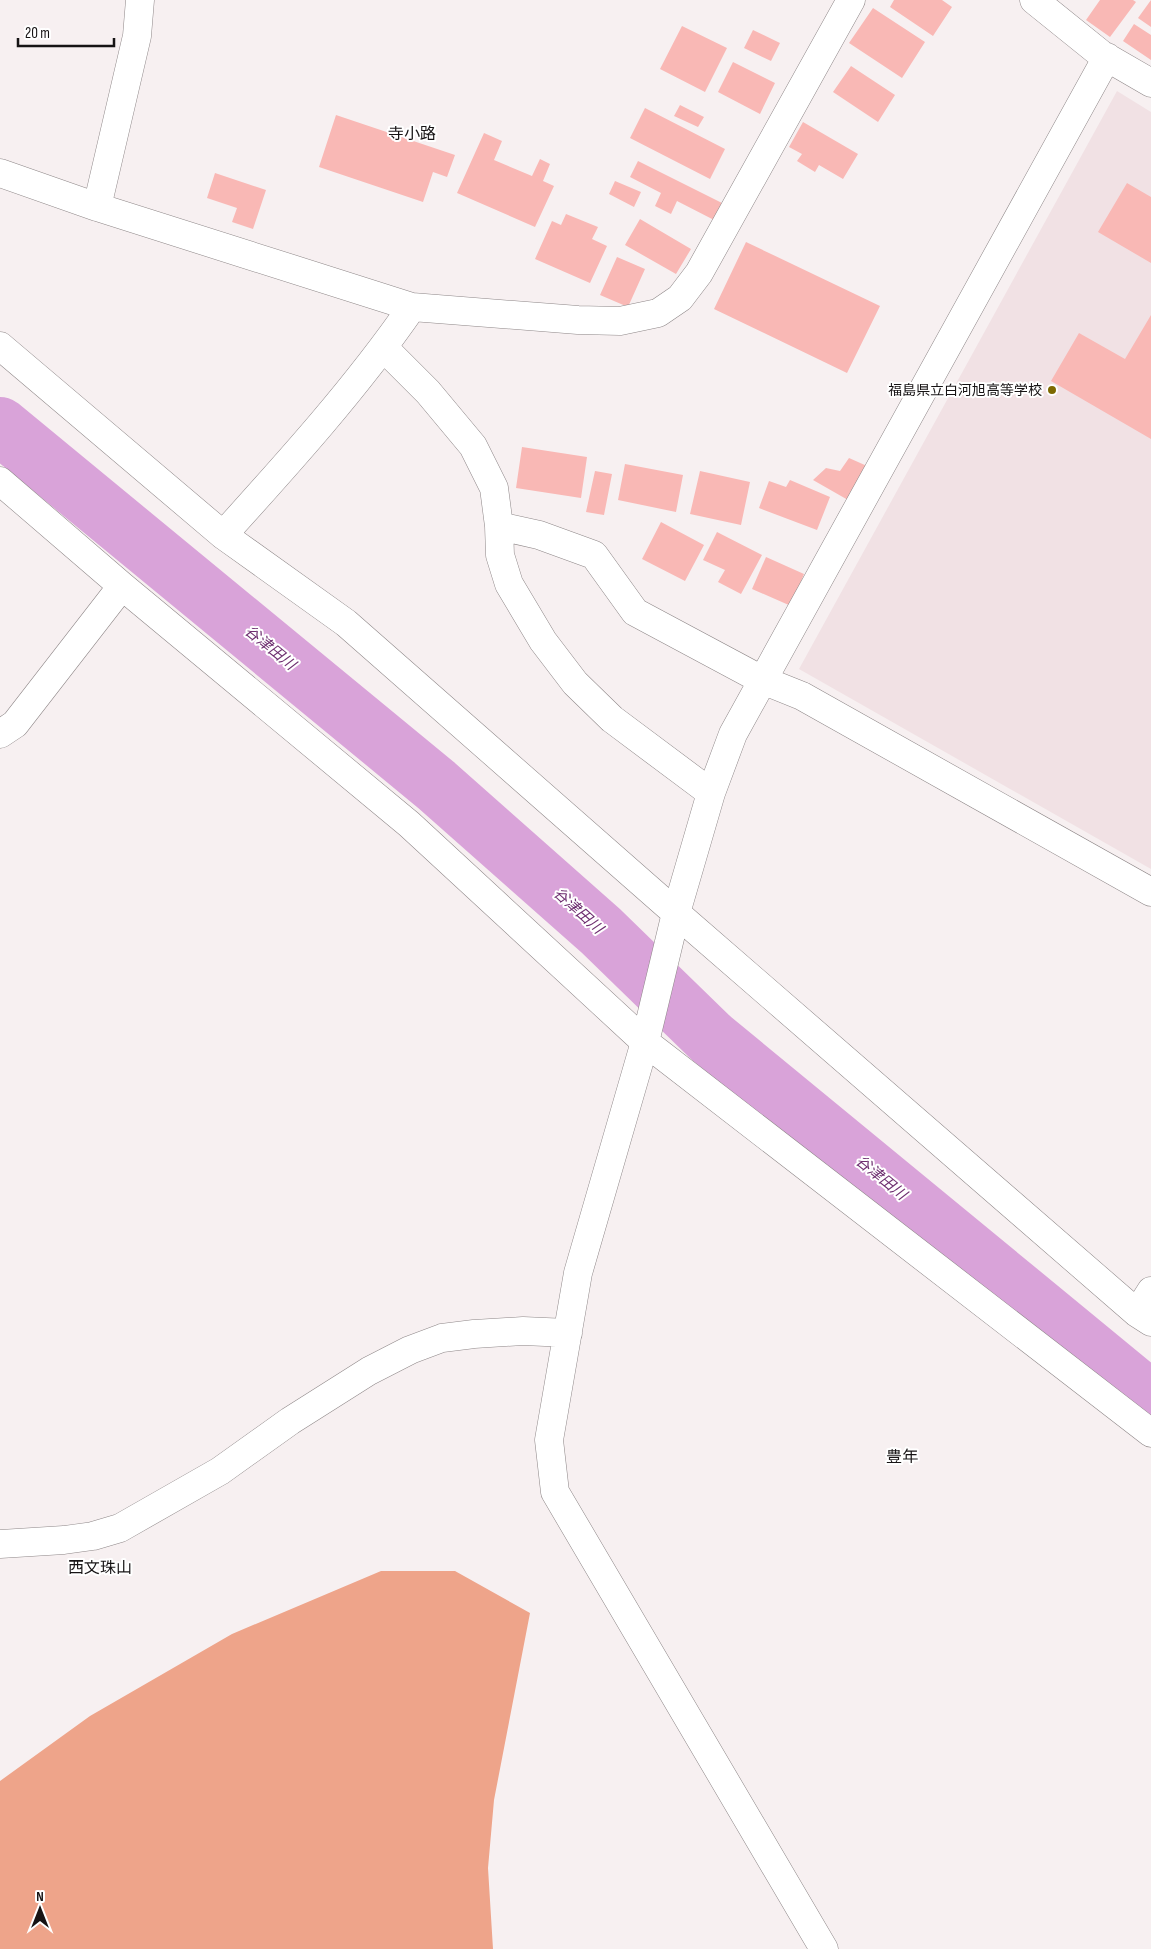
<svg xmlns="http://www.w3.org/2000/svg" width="1151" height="1949" viewBox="0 0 1151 1949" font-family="'Sofia Sans Condensed','Noto Sans JP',sans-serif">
<rect width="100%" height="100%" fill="#f7f0f1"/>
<!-- built -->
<path fill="#f1e1e4" d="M1117 91 1151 112V869L799 669Z"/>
<!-- forest -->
<path fill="#eea48a" d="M381 1571H455L530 1613 494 1800 488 1868 493 1949H0V1781L90 1716 232 1634Z"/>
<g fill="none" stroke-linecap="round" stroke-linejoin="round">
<!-- river -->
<path stroke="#d9a3d9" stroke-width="58" d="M0 426 436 785 601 931 711 1038 1151 1400"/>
</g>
<!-- building -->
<path fill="#f9b8b5" d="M894 0H942L952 7 933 36 890 7Z
M1100 0H1133L1136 2 1110 37 1086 20Z
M1151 0V27L1138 18Z
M873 8 925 42 902 78 849 43Z
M1134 24 1151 35V60L1123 41Z
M682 26 727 48 705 92 660 69Z
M753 30 780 43 771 61 744 48Z
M733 62 775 83 760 114 718 92Z
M851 66 895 95 878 122 833 92Z
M680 105 704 117 698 127 674 116Z
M645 108 725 149 710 179 630 138Z
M336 115 455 155 447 177 433 172 423 202 319 167Z
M803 122 858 154 843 179 819 165 815 172 797 161 802 154 789 147Z
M484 133 502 141 494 160 532 176 540 159 550 164 543 181 554 186 535 227 457 193Z
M638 161 724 204 716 221 677 201 671 214 655 206 661 193 630 177Z
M215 173 266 190 253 229 232 222 237 208 207 198Z
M615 181 641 192 634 207 609 194Z
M1127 183 1151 197V263L1098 232Z
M566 214 598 227 592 239 607 246 590 283 535 259 552 221 561 225Z
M640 219 691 249 676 274 625 245Z
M746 242 880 306 847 373 714 309Z
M617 257 645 269 628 307 600 295Z
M1151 315V439L1051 381 1079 333 1125 359Z
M522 447 587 457 581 498 516 488Z
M849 458 867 466 848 500 813 480 826 468 840 471Z
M625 464 683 475 676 512 618 500Z
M595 471 612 474 604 515 586 512Z
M700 471 750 482 741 525 690 514Z
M790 480 830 497 817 530 759 508 769 481 786 487Z
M661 522 704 545 685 581 642 559Z
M717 532 762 555 741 594 718 582 725 570 703 560Z
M766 557 804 574 791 606 752 589Z"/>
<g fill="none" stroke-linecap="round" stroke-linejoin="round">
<defs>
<path id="minor" d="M1034 0 1101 54 1151 83
M0 173 97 207 412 307 578 320 620 321 658 313 680 298 699 273 851 0
M97 207 137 36 140 0
M0 346 223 535 346 623 676 913 1137 1313 1151 1322
M384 348 428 392 473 446 494 488 499 526 500 555 509 584 543 641 575 683 612 719 711 793
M0 481 122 586 409 824 645 1042 1151 1433
M499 526 539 535 594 555 635 612 762 680 802 696 1151 892
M223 535C289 462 356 388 412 307
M0 734 15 724 122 586
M1137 1313 1151 1291
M0 1544 64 1540 93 1536 120 1528 220 1471 290 1421 369 1371 410 1350 442 1338 474 1334 523 1331 568 1333
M824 1949 555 1492 549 1440 578 1273 645 1042 676 913 711 793 733 734 1107 57"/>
</defs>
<!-- minor casing -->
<use href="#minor" stroke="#8e8788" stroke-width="29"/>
<!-- minor -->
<use href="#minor" stroke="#fff" stroke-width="28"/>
</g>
<!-- markers -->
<circle fill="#7d6900" stroke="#fff" stroke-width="2" cx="1052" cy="390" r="5"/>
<g text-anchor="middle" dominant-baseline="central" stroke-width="4" stroke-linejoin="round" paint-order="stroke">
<!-- poi labels -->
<g font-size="14" fill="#161314" stroke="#fff" text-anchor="end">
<text x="1042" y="390">福島県立白河旭高等学校</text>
</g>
<!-- water labels -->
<g font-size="15" font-style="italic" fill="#6e2f70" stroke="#fff">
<text transform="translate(270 648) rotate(39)">谷津田川</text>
<text transform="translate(578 911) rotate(42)">谷津田川</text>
<text transform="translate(881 1178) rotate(39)">谷津田川</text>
</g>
<!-- quarter labels -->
<g font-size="16" fill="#161314" stroke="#fff">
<text x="412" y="134">寺小路</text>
<text x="902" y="1457">豊年</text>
<text x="100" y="1568">西文珠山</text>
</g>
</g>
<!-- north arrow -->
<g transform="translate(40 1909)" stroke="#ffffff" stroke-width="4" paint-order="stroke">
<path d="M0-4L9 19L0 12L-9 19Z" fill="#161314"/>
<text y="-8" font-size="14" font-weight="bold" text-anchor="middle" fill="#161314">N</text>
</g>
<!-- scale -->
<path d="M18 38v8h96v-8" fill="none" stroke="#161314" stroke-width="2.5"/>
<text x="25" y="38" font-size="15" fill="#161314" stroke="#ffffff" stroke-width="4" paint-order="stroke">20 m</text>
</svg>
